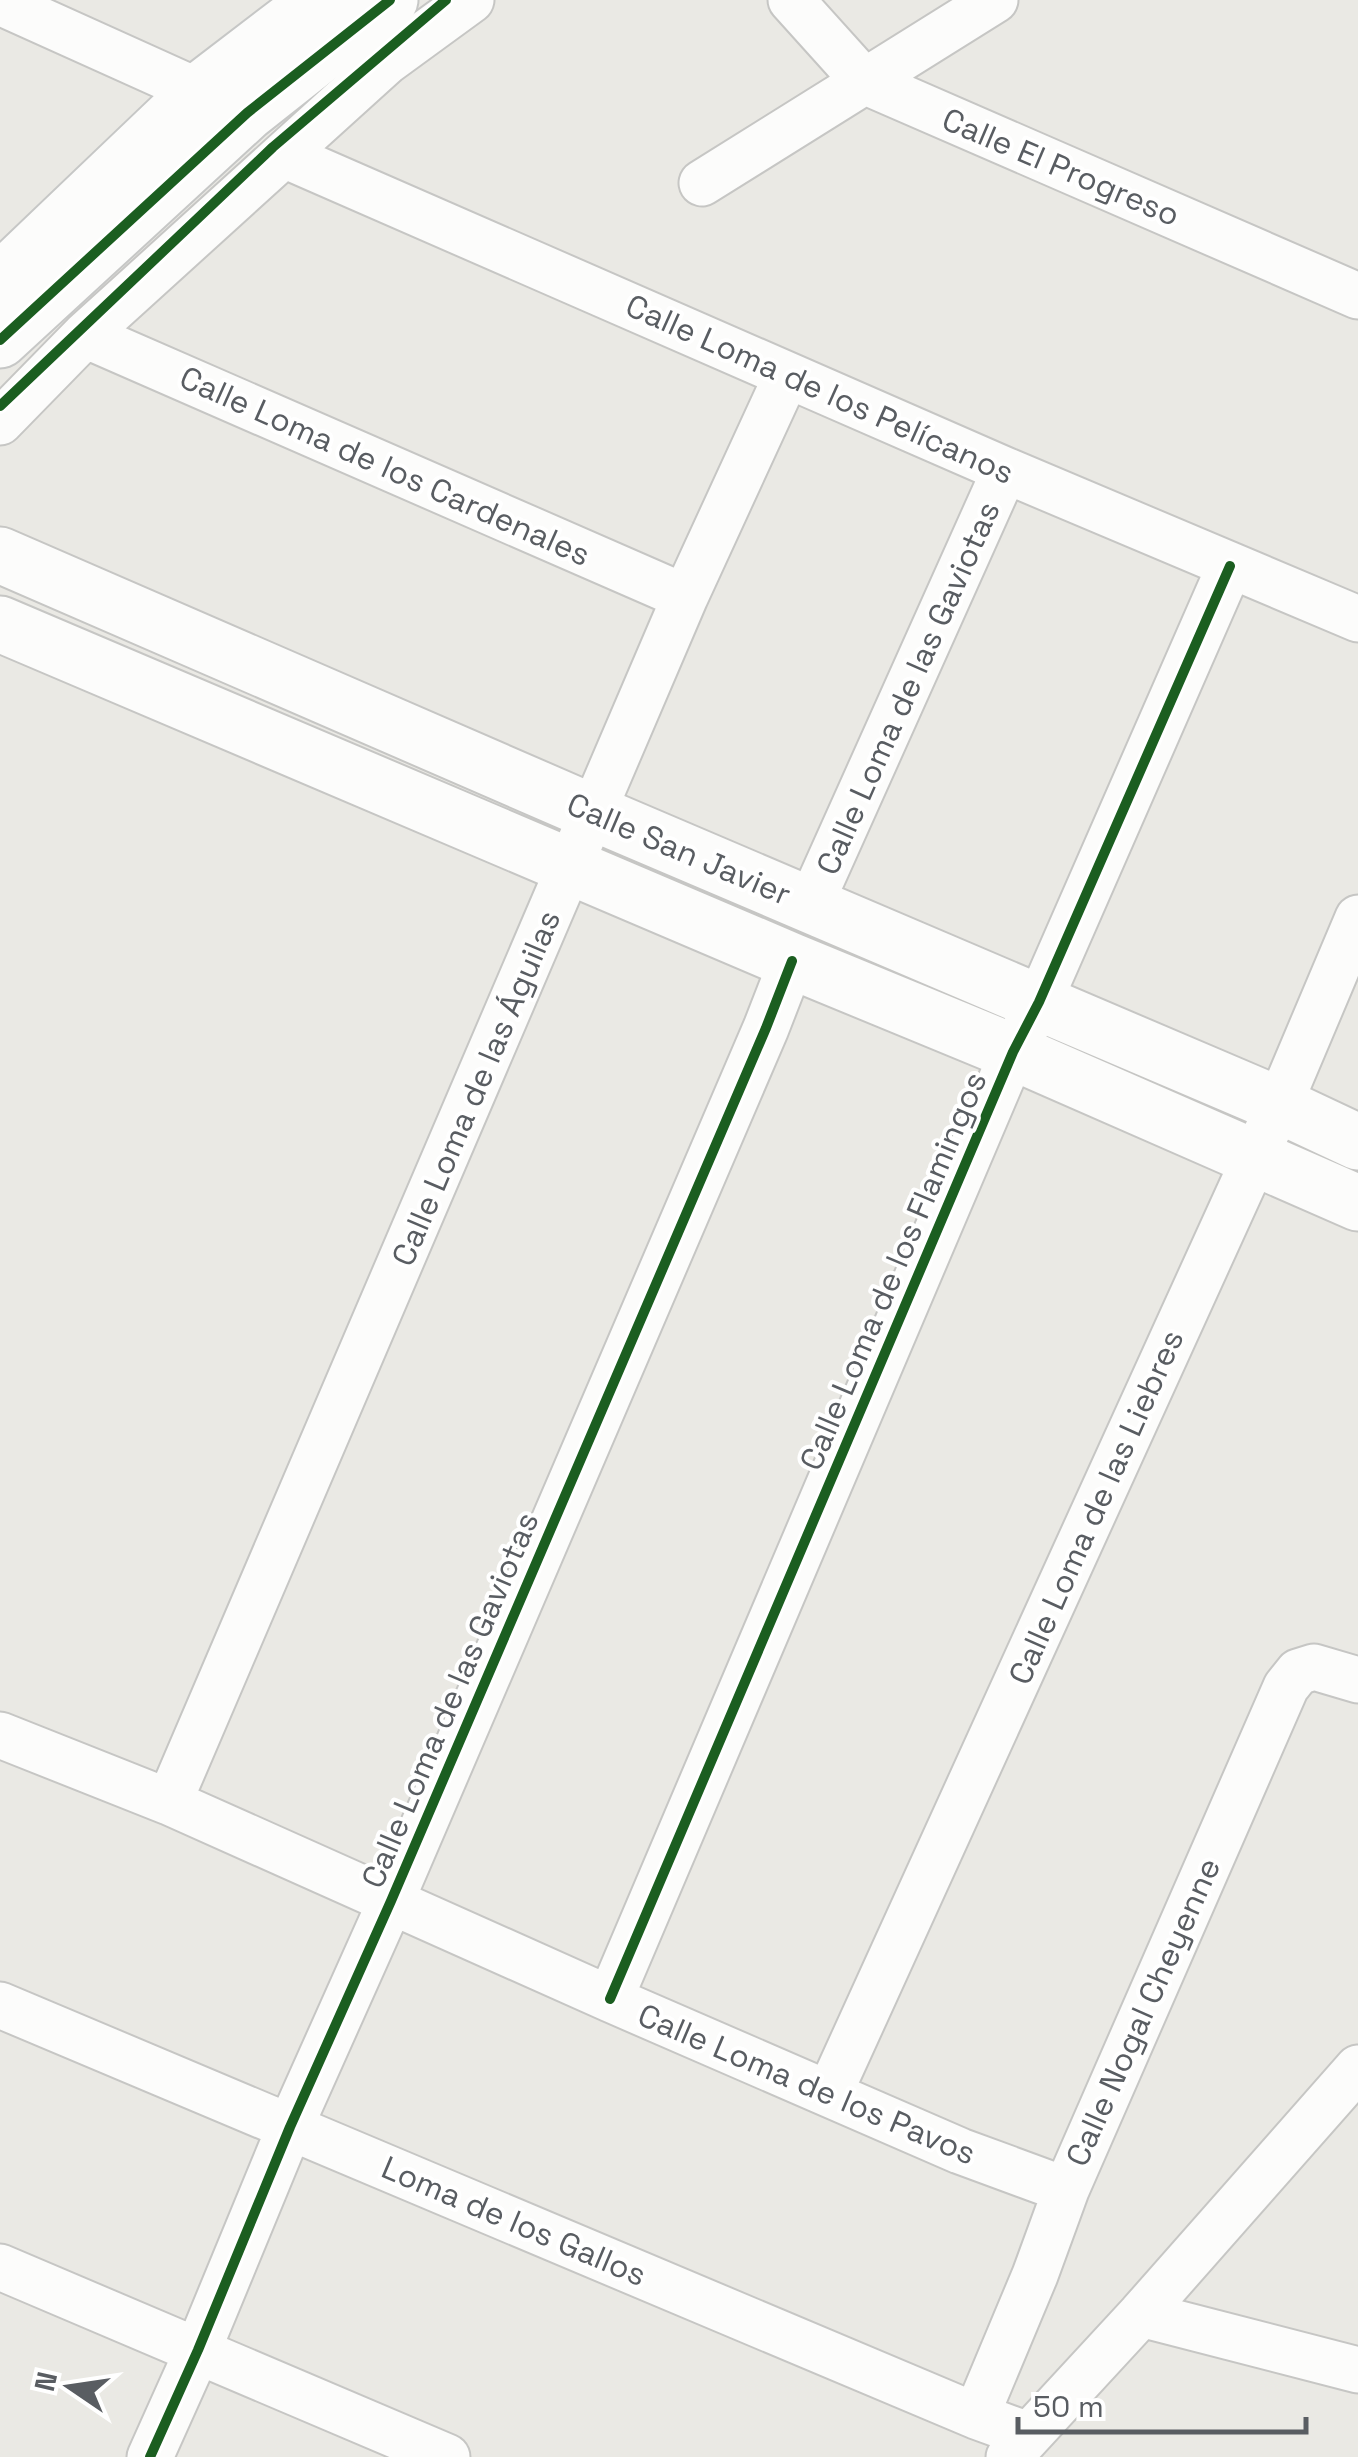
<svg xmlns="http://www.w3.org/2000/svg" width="1358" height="2457" viewBox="0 0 1358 2457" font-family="'Space Grotesk',sans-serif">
<rect width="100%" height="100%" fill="#eae9e4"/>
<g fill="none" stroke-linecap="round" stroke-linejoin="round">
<defs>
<path id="minor" d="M791 0 864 81 1358 296
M0 2 226 104
M284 155 1005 470 1358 619
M702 183 995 0
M85 335 685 597
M0 422 85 335 386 62 471 0
M810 905 1005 470
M0 1735 169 1802 610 1999 960 2151 1066 2190
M169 1802 685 597 787 375
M610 1999 1013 1052 1039 1002 1230 566
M0 2005 976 2416 1028 2435
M829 2094 1279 1105 1358 918
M0 2267 447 2457
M1141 2314 1358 2370
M976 2416 1035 2275 1066 2190 1286 1687 1298 1672 1314 1667 1358 1680
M150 2457 198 2350 290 2127 391 1901 766 1028 792 961
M1009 2457 1141 2314 1358 2068"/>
<path id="tertiary" d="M0 555 594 813 1279 1105 1358 1142
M0 624 792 961 1013 1052 1358 1203"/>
<path id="secondary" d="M0 281 199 91 318 0
M0 340 247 113 390 0"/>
</defs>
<!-- minor casing -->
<use href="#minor" stroke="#c6c6c4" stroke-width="49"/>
<!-- tertiary casing -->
<use href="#tertiary" stroke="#c6c6c4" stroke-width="59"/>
<!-- secondary casing -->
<use href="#secondary" stroke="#c6c7c6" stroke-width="59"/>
<!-- minor -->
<use href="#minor" stroke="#fcfcfb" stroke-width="45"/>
<!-- tertiary -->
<use href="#tertiary" stroke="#fcfcfb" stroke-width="55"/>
<!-- secondary -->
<use href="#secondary" stroke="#fcfcfb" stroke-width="55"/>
<defs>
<path id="cycleway" d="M0 340 247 113 390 0
M0 406 273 147 446 0
M610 1999 1013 1052 1039 1002 1230 566
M150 2457 198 2350 290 2127 391 1901 766 1028 792 961"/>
</defs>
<!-- cycleway casing -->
<use href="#cycleway" stroke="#fff" stroke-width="16"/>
<!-- cycleway -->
<use href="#cycleway" stroke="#1b5e20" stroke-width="10"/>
</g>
<g text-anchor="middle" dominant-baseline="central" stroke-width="8" stroke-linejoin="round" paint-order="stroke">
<!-- street labels -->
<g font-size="32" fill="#595d62" stroke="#fff">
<text transform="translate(1061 167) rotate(23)">Calle El Progreso</text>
<text transform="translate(820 389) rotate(24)">Calle Loma de los Pelícanos</text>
<text transform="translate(385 466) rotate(24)">Calle Loma de los Cardenales</text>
<text transform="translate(908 688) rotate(-66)">Calle Loma de las Gaviotas</text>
<text transform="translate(679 849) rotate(23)">Calle San Javier</text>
<text transform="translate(476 1088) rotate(-67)">Calle Loma de las Águilas</text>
<text transform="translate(893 1271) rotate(-67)">Calle Loma de los Flamingos</text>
<text transform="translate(1096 1507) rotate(-66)">Calle Loma de las Liebres</text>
<text transform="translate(450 1700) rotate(-67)">Calle Loma de las Gaviotas</text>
<text transform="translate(1143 2012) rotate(-66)">Calle Nogal Cheyenne</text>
<text transform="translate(807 2084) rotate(23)">Calle Loma de los Pavos</text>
<text transform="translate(514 2221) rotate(23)">Loma de los Gallos</text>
</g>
</g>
<!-- north arrow -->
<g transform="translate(70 2387) rotate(283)" stroke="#ffffff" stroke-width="8" paint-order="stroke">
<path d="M0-8L18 38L0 25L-18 38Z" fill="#595d62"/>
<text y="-15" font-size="28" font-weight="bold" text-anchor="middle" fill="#595d62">N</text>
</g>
<!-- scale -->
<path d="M1018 2417v15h288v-15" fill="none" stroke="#595d62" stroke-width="5"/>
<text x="1033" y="2417" font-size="30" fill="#595d62" stroke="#ffffff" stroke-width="8" paint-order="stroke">50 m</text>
</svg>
